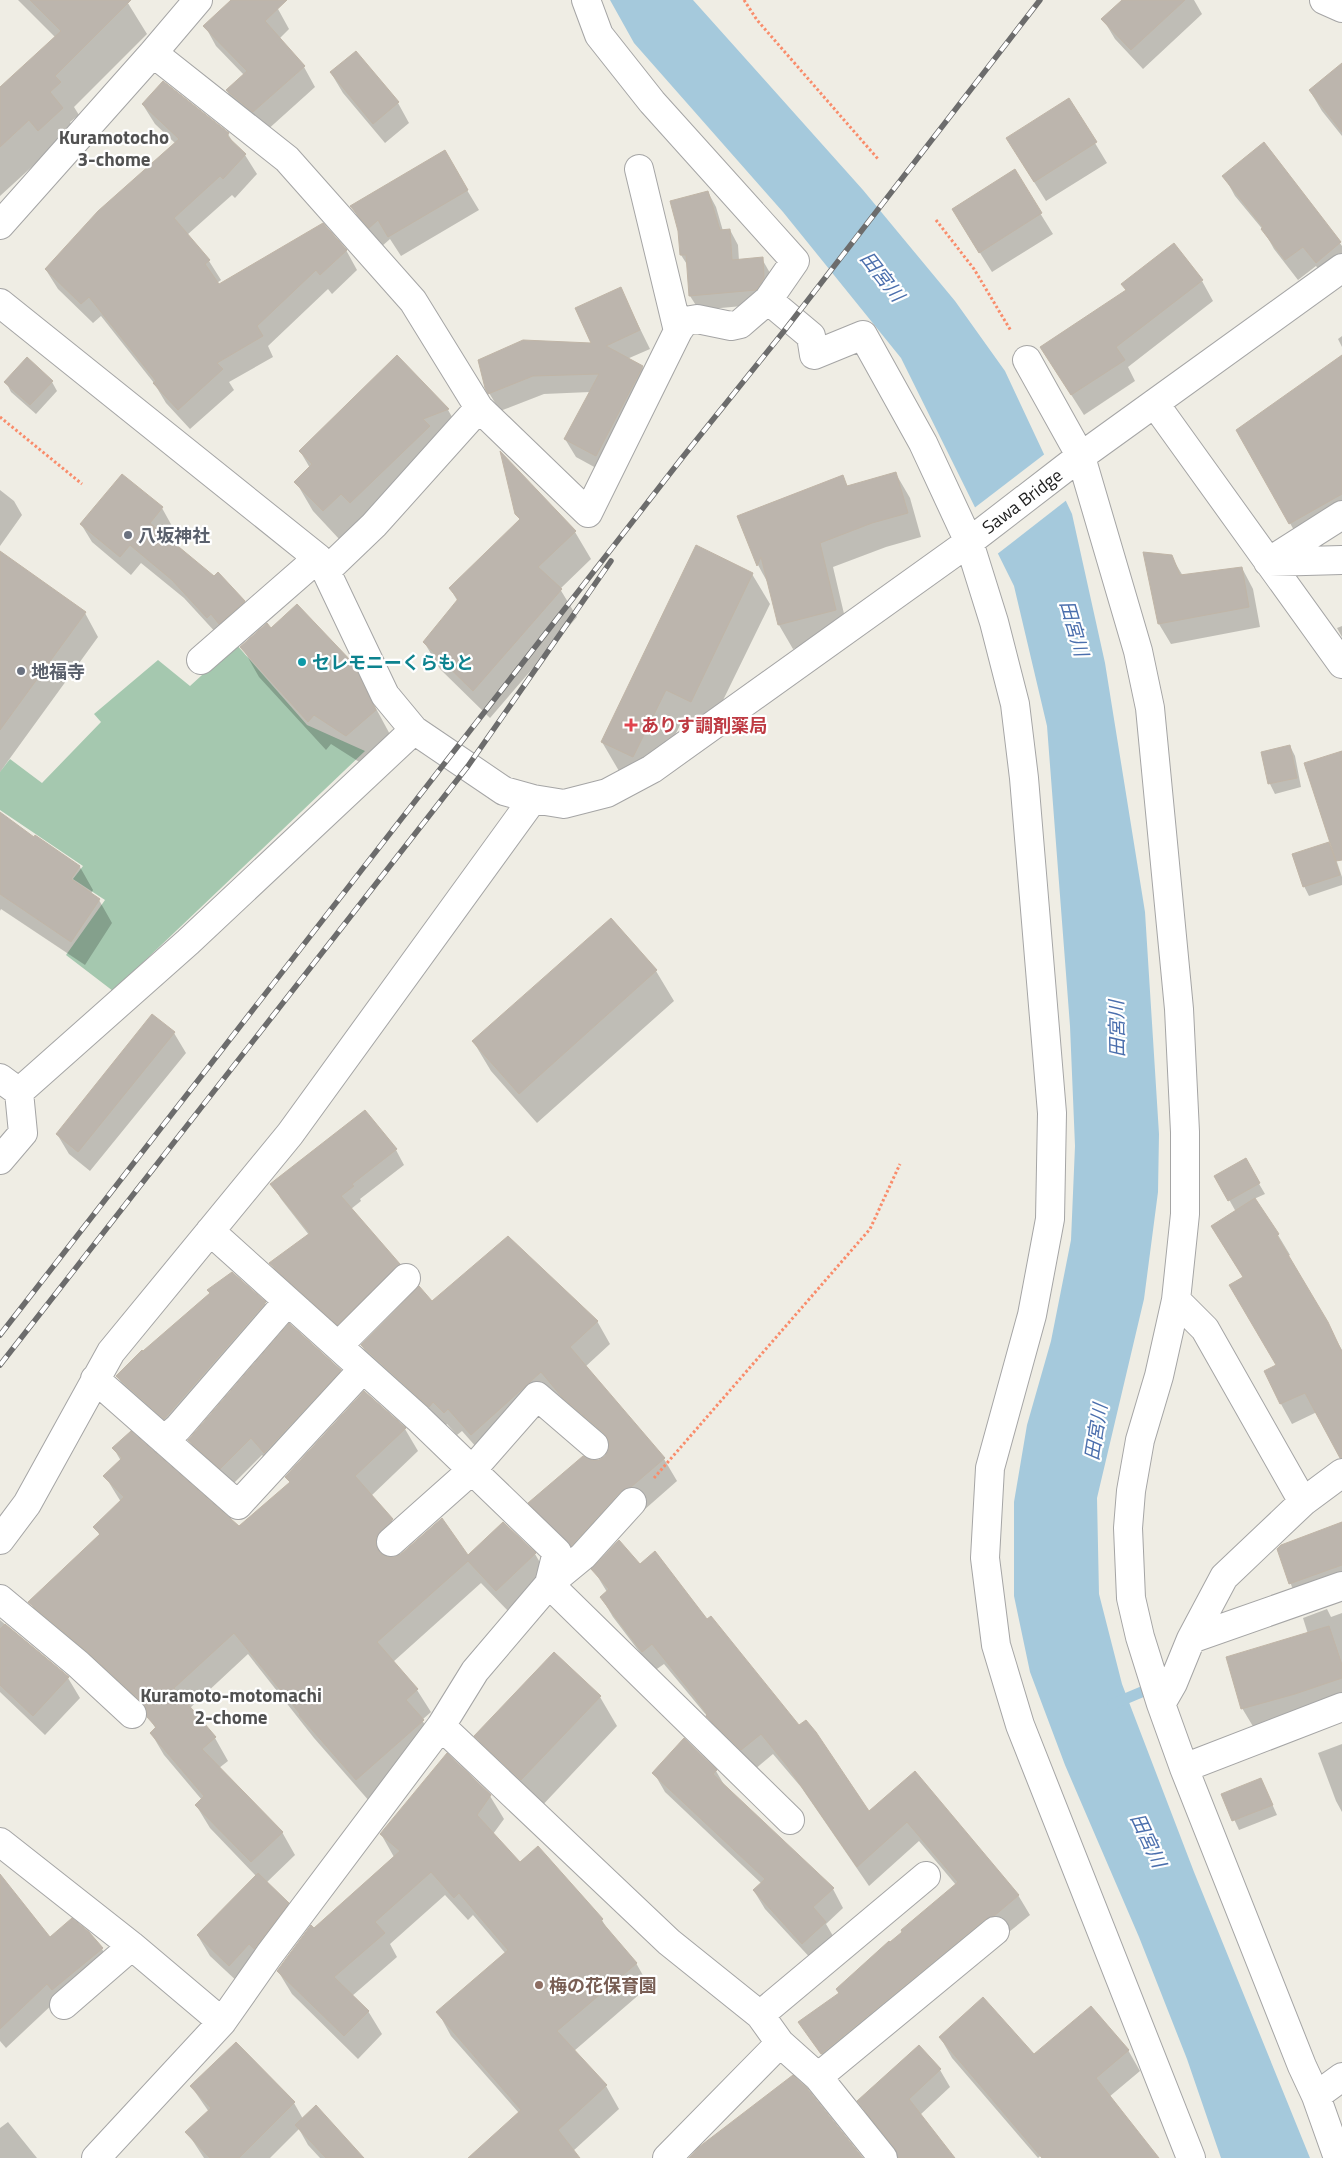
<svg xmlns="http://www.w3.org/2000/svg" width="1342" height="2158" viewBox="0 0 1342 2158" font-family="'Titillium Web','Noto Sans JP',sans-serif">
<rect width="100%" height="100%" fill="#efede4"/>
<!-- cemetery -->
<path fill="#a5c8af" d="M236 644 307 725 365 751 113 991 66 955 105 900 73 879 83 866 0 810V772L10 759 42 783 101 722 94 714 158 660 190 686Z"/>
<!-- water -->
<path fill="#a5c9dc" d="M610 0H693L863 190 955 301 1005 371 1072 514 1105 663 1145 912 1159 1134 1158 1192 1144 1299 1097 1498 1099 1594 1122 1684 1194 1872 1310 2158H1221L1187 2059 1139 1937 1065 1765 1030 1672 1014 1596V1502L1027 1425 1051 1341 1071 1240 1075 1146 1070 1026 1047 726 1014 586 901 358 783 212 634 43Z"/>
<!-- pier -->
<path fill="#efede4" d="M1046 453 1068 499 996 555 973 509Z"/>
<!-- shadow -->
<path fill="#0003" d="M18 0H126L147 34 74 107 79 115 70 122 81 141 48 152 0 196V88L56 38Z
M233 0H269L278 9 289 29 279 39 304 67 315 87 265 132 239 111 227 91 244 75 216 46 205 26Z
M1124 0H1194L1202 14 1143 69 1115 39 1103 19Z
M1342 72V136L1322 111 1310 91Z
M331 73 398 103 409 123 385 143 343 93Z
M163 82 228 134 234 144 245 155 257 174 235 198 232 195 187 235 209 261 221 280 217 283 219 286 346 250 357 270 332 294 328 289 268 346 273 357 229 382 234 390 190 429 166 403 154 383 101 316 93 323 58 289 46 270 176 144 155 124 143 105Z
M1069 100 1107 163 1046 201 1019 158Z
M1264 143 1342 246V271L1328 282 1316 266 1298 280 1274 249 1264 231 1235 196 1224 176Z
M444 152 479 210 401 256 390 239 381 247 363 227 352 207Z
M1014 171 1053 234 992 272 965 229Z
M708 192 716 207 723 231 730 230 738 245 739 261 762 259 770 273 764 304 699 310 690 296 688 266 681 255Z
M1202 281 1213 301 1128 367 1135 381 1084 415 1041 347Z
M620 288 650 349 627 359 642 367 653 386 607 474 576 457 565 439 590 392 544 394 500 411 486 388 593 344Z
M1342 336V347L1338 339Z
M1342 356V524L1303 546 1237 430Z
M397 357 448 410 465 439 340 540 313 511 296 482 310 468 300 451Z
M6 382H52L57 391 36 414 11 392Z
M502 455 575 532 591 559 560 589 577 617 490 718 440 669 424 642 458 602 450 588 520 520 517 514Z
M896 474 910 498 921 537 886 547 833 567 849 635 793 649 779 625 769 585 758 565 739 516 842 477 848 487Z
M0 490 14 501 22 515 0 546Z
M162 508 172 526 164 537 244 601 255 620 218 635 184 598 141 563 131 575 92 542 81 524Z
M1145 554 1171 556 1183 576 1242 568 1253 589 1260 627 1171 644 1159 624Z
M752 574 770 604 708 731 683 719 650 786 619 771 602 742Z
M0 583 85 613 98 637 0 772Z
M1342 626V637L1337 628Z
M271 630 352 664 393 740 364 765 331 744 326 750 259 677 242 647Z
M1290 746 1295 756 1301 787 1275 794 1270 784 1262 753Z
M0 814 34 839 80 867 93 890 91 894 99 900 112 923 85 965 1 909 0 911Z
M1329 843 1334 853 1342 877V885L1309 896 1304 886Z
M611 920 656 971 674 1001 537 1123 491 1071 473 1041Z
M153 1015 174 1033 186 1053 90 1171 69 1154 57 1134Z
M396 1150 404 1165 360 1199 361 1201 351 1209 399 1265 408 1280 347 1339 279 1278 271 1263 309 1235 281 1199 272 1184Z
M1245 1160 1265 1194 1254 1199 1278 1235 1290 1255 1288 1256 1342 1350V1458L1317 1412 1292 1424 1281 1404 1266 1371 1278 1366 1244 1278 1212 1227 1236 1212 1216 1176Z
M232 1273 265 1303 274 1319 174 1434 127 1392 117 1376 211 1294Z
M432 1303 597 1321 610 1344 585 1367 664 1459 677 1481 644 1510 633 1514 585 1568 543 1526 530 1503 591 1462 599 1461 606 1456 610 1449 576 1420 555 1394 485 1457 462 1431 457 1435 447 1424 442 1429 375 1368 362 1346Z
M340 1371 351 1389 276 1470 262 1455 231 1486 200 1459 189 1440Z
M405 1429 418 1451 371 1496 392 1520 405 1543 390 1558 535 1554 548 1576 510 1613 481 1583 393 1662 417 1690 431 1712 422 1720 436 1744 370 1802 314 1738 248 1654 190 1708 215 1738 228 1761 219 1768 282 1832 295 1855 266 1883 288 1904 299 1924 241 1985 210 1956 198 1936 256 1876 210 1828 196 1805 202 1800 164 1755 151 1733 156 1729 149 1718 102 1675 43 1625 30 1602 100 1536 95 1527 121 1502 105 1476 121 1461 114 1449 239 1527 290 1483 287 1477Z
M1342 1524V1588L1303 1607 1292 1587 1278 1549Z
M640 1565 707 1621 869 1813 915 1773 1018 1895 1030 1915 834 2073 800 2022 840 1994 890 1944 956 1885 919 1841 869 1886 801 1787 773 1754 754 1770 719 1736 707 1716 664 1664 654 1671 613 1617 601 1597 607 1592 593 1569Z
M1327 1609 1331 1617 1342 1613V1702L1254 1728 1242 1708 1308 1634 1303 1618Z
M0 1620 68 1678 80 1698 45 1735 0 1692Z
M600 1697 617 1726 539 1809 493 1766 476 1736Z
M684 1740 716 1771 726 1788 833 1889 843 1908 826 1924 836 1941 814 1962 765 1909 754 1891 762 1884 665 1792 654 1773Z
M1342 1744V1812L1336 1801 1318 1753Z
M1261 1779 1277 1815 1239 1830 1223 1795Z
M490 1796 504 1819 493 1834 520 1864 538 1848 602 1920 610 1934 636 1963 649 1986 574 2051 606 2086 619 2109 573 2151 579 2158H476L519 2113 451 2036 438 2012 506 1954 473 1915 468 1920 445 1895 390 1944 397 1957 352 1996 368 2011 382 2034 358 2059 292 1994 278 1971 314 1929 394 1857 381 1834Z
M0 1876 50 1938 102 1949 111 1965 57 2000 6 2048 0 2041Z
M940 2037 1034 2056 1128 2050 1140 2071 1109 2097 1157 2158H1055L1048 2149 1038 2158 952 2058Z
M919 2046 940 2070 950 2087 920 2115 953 2158H899L869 2119 859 2101Z
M191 2086 294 2103 303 2119 361 2158H320L308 2145 299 2129 270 2158H204L187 2132 209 2112Z
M8 2122 37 2158H0V2128Z"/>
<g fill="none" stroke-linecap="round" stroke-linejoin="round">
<!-- stream -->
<path stroke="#a5c9dc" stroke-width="11" d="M1113 1704 1144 1691"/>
</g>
<!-- building -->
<path fill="#bcb5ad" stroke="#c0b5a7" d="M30 0H131L55 76 61 82 50 92 63 108 38 131 29 120 0 147V87L61 31Z
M231 0H287L265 21 305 66 253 112 226 90 247 71 203 26Z
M1122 0H1185L1131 50 1101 19Z
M356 51 399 102 373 124 330 72Z
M1342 63V132L1309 90Z
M163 81 229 133 227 136 246 154 223 179 220 176 174 218 210 260 205 264 219 284 323 223 347 250 320 275 316 270 257 326 263 336 217 363 223 369 178 410 153 383 156 381 89 297 81 304 45 269 98 211 179 139 142 104Z
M1069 98 1097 142 1034 182 1006 138Z
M1264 142 1341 242 1316 263 1303 247 1285 260 1261 229 1263 227 1222 176Z
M445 150 468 190 388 237 378 220 369 228 350 206Z
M1015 169 1042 213 979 253 952 209Z
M708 191 720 230 730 229 732 260 763 257 764 278 756 290 689 296 686 255H680L678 231 670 201Z
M1174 243 1203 280 1116 347 1125 360 1071 395 1040 347 1126 290 1121 284Z
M621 287 640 330 606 346 643 366 596 456 564 439 599 374 533 376 488 394 485 388 478 360 523 340 591 343 575 308Z
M397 355 449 409 423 419 430 426 350 503 341 494 323 511 294 482 312 464 299 451Z
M1342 355V494L1289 524 1236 430Z
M27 357 53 381 30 405 4 382Z
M500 451 576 531 538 567 562 589 473 691 423 642 458 599 449 588 520 519 515 514Z
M896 472 908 513 872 523 820 543 836 610 778 625 761 557 757 566 737 516 843 475 847 486Z
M122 474 163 507 150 523 214 576 218 572 245 601 219 624 211 614 207 618 172 580 130 545 120 557 80 524Z
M696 545 753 573 691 702 666 690 633 757 601 742Z
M0 551 86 612 0 730Z
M1143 552 1172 555 1180 575 1242 567 1249 607 1158 624Z
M297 604 353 663 376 710 346 736 314 715 308 722 240 647 267 623 271 628Z
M1290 745 1297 778 1268 784 1261 752Z
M1342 751V860L1336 861 1304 763Z
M0 812 34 837 35 835 80 866 71 879 100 899 71 942 0 894Z
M1329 842 1340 875 1303 887 1292 854Z
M611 918 657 970 519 1094 472 1041Z
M152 1014 175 1032 78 1152 56 1134Z
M365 1110 397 1149 352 1184 354 1186 341 1196 400 1264 337 1325 269 1263 310 1233 270 1184Z
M1246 1158 1260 1183 1228 1201 1214 1176Z
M1255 1198 1279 1234 1277 1236 1328 1322 1342 1352V1458H1340L1305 1393 1280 1404 1264 1371 1276 1365 1229 1285 1243 1277 1211 1226Z
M508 1236 598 1321 570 1347 665 1458 631 1487 620 1492 571 1546 528 1503 583 1456 592 1460H599L605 1456 609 1448V1440L604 1433 562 1397 541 1372 471 1435 448 1409 444 1413 433 1402 429 1407 361 1345 419 1286 432 1301Z
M232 1272 266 1302 164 1419 116 1376 142 1350 143 1351 210 1293 207 1290Z
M289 1323 341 1370 264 1453 251 1438 220 1469 188 1440Z
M364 1391 406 1428 355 1476 393 1519 376 1537V1545L380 1553 387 1557H394L401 1554 442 1518 468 1555 503 1522 536 1553 496 1591 468 1561 377 1642 418 1689 406 1700 424 1720 356 1780 299 1715 300 1714 234 1633 174 1688 216 1737 202 1749 283 1832 251 1862 195 1805 204 1796 150 1733 156 1727 147 1717V1709L143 1703 88 1652 28 1602 100 1534 93 1527 124 1497 103 1476 122 1458 112 1448 131 1431 239 1526 290 1482 285 1477Z
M1342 1522V1565L1289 1584 1277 1549 1281 1545Z
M619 1540 640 1564 655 1551 707 1619 711 1616 799 1725 806 1720 816 1732 869 1811 915 1771 1019 1895 994 1916 985 1919 821 2054 798 2022 839 1993 836 1989 889 1941 890 1942 902 1932 901 1930 958 1882 907 1822 857 1867 788 1767 761 1734 741 1750 706 1716 707 1714 694 1696 652 1644 642 1652 600 1597 609 1589 591 1569Z
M5 1624 69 1677 33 1716 0 1685V1629Z
M1329 1626 1342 1665V1678L1295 1694 1241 1709 1226 1657Z
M554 1652 601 1696 521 1780 474 1736Z
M684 1738 717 1770 713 1774 834 1888 813 1907 826 1922 802 1944 753 1890 765 1879 652 1773Z
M447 1753 491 1795 477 1815 520 1862 538 1846 603 1919 601 1921 637 1963 557 2031 607 2085 558 2130 580 2158H468L521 2110 436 2012 508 1950 459 1893 454 1898 431 1872 375 1922 385 1933 334 1977 369 2011 344 2036 277 1971 311 1925 314 1928 400 1851 380 1834Z
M1261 1778 1273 1805 1232 1821 1221 1794Z
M258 1873 289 1903 254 1949 249 1944 229 1966 197 1935Z
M0 1874 50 1937 72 1918 89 1932 103 1948 52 1990 47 1984 0 2029Z
M983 1997 1034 2054 1091 2006 1129 2050 1096 2078 1159 2158H1042L939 2037Z
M236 2042 295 2102 239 2158H210L185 2132 211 2108 190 2086Z
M919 2045 941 2069 909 2099 955 2158H898L895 2148 857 2101Z
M793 2075 807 2088 863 2158H689L699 2147Z
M316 2105 364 2158H326L295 2125Z"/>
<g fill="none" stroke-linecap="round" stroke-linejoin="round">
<defs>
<path id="minor" d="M586 0 599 35 652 102 795 261 768 300
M1324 0 1342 8
M153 53 287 159 413 301 479 408 588 513 678 331 685 321 697 319 731 326 740 324 768 300 811 336 814 355 863 335 923 443 969 542 994 622 1015 704 1024 778 1052 1113 1050 1219 1032 1315 990 1468 985 1558 996 1645 1020 1725 1191 2158
M639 169 678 331
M0 225 153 53 198 0
M0 303 318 558 326 571 385 695 414 730 188 942 19 1092
M1027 360 1081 457 1138 651 1150 708 1179 1009 1185 1132V1214L1176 1300 1159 1376 1140 1440 1131 1491 1128 1528 1131 1598 1140 1637 1161 1704 1184 1768 1302 2066 1316 2096 1338 2158
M1155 404 1342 664
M1268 562 1342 515
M1268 562 1342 560
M326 571 374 525 479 408
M201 660 318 558
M414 730 504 791 533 799 564 804 607 793 652 769 969 542 1069 465 1342 268
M0 1078 19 1092 23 1133 0 1160
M210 1231 418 1418 557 1552 549 1584 790 1820
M1176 1300 1205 1329 1303 1502 1342 1473
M338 1346 406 1278
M95 1379 238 1505 363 1369
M164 1440 178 1428 288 1301
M0 1540 27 1504 111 1352 290 1134 533 799
M391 1542 472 1470 537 1396 594 1445
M0 1599 78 1664 132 1714
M1191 1639 1342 1586
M1161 1704 1173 1683 1191 1639 1224 1577 1303 1502
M441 1726 669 1942 760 2015 780 2043
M1184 1768 1342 1707
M0 1842 132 1946 222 2022 96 2158
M64 2005 132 1946
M760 2015 926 1876
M222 2022 269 1955 441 1726 475 1671 549 1584 583 1556 632 1502
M818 2077 883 2158
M1316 2096 1342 2077
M667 2158 780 2043 818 2077 995 1931"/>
</defs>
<!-- minor casing -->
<use href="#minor" stroke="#a5a5a5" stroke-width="30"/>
<!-- path -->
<path stroke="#f98c6b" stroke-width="3" stroke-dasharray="2.5 2.5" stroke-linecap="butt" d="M744 0 757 20 878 159
M936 220 974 269 1011 331
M0 417 82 484
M654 1478 870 1229 900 1164"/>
<!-- minor -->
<use href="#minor" stroke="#fff" stroke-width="28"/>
<defs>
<path id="rail" d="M0 1335 682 458 784 331 1040 0
M0 1365 468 766 611 561"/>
</defs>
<!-- rail casing -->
<use href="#rail" stroke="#6c6c6c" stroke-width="5.5"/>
<!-- rail -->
<use href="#rail" stroke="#fff" stroke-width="4" stroke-dasharray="11" stroke-linecap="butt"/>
</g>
<!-- markers -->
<g fill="#6b7280" stroke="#fff" stroke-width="2">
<circle cx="128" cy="535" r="5"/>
<circle cx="21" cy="671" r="5"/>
</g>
<circle fill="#0f9aa8" stroke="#fff" stroke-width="2" cx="302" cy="662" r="5"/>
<path fill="#e0444e" stroke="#fff" stroke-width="2" d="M628.5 717.5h5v5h5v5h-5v5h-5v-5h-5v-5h5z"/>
<circle fill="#8d6e63" stroke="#fff" stroke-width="2" cx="539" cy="1985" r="5"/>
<g text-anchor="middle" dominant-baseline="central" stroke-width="4.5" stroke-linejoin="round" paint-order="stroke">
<!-- street labels -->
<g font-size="18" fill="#1e1e1e" stroke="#fff">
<text transform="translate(1022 501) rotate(-37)">Sawa Bridge</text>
</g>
<!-- worship labels -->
<g font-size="18" font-weight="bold" fill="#5b616d" stroke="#fff" text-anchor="start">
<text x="138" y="535">八坂神社</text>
<text x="31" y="671">地福寺</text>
</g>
<!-- culture labels -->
<g font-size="18" font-weight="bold" fill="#0d838f" stroke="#fff" text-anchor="start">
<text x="312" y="662">セレモニーくらもと</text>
</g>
<!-- health labels -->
<g font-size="18" font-weight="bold" fill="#be3a42" stroke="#fff" text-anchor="start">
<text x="641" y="725">ありす調剤薬局</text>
</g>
<!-- education labels -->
<g font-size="18" font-weight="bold" fill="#785e54" stroke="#fff" text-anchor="start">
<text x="549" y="1985">梅の花保育園</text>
</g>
<!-- neighbourhood labels -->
<g font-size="19" font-weight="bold" fill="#515151" stroke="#fff">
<text x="114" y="136">Kuramotocho<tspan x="114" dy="22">3-chome</tspan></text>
<text x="231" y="1694">Kuramoto-motomachi<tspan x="231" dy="22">2-chome</tspan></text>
</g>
<!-- water labels -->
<g font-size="19" font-style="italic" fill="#4b6fad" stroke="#fff">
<text transform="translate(883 276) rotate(52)">田宮川</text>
<text transform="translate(1075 628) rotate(74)">田宮川</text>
<text transform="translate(1116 1029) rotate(-91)">田宮川</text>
<text transform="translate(1095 1432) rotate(-81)">田宮川</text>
<text transform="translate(1149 1840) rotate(65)">田宮川</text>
</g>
</g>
</svg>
